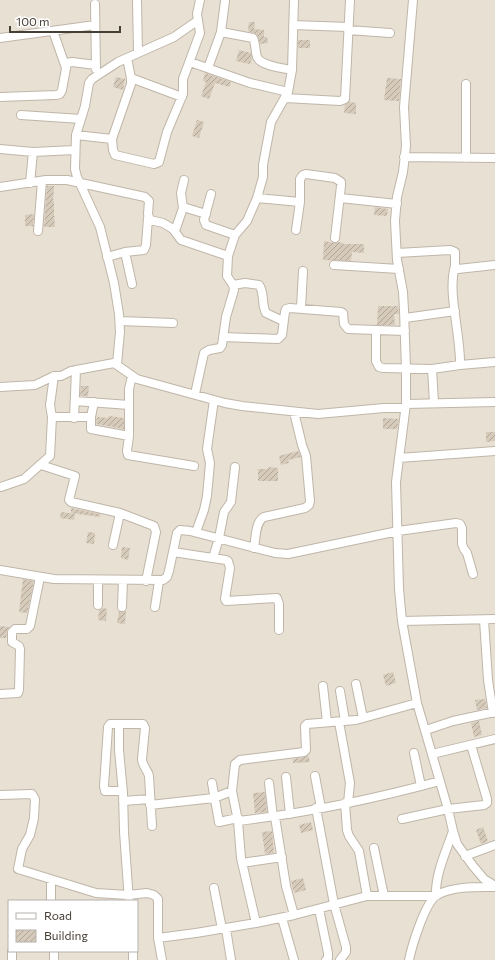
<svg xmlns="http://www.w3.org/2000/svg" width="495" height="960" viewBox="0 0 495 960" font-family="Commissioner,sans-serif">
<defs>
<pattern id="building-hatch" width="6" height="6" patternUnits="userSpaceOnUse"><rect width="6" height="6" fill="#d6cabb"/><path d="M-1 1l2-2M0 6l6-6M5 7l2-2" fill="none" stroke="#afa599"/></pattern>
</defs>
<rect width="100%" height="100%" fill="#f3efe6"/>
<!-- residential -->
<path fill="#e8e0d3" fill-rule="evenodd" d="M0 0H495V960H0ZM9 901H137V951H9Z"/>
<!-- building -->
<path fill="url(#building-hatch)" d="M249 22H255L254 29 264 30V37H267L268 43 260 44 257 34 248 31Z
M298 40H310V48H298Z
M239 50 251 53 252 58 250 64 236 61Z
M205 73 231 82 230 87 215 83 209 99 201 96 206 82 203 81Z
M116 77 125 79 123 90 113 87Z
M387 78 401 79 399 101 384 100Z
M349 102 356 103V114L344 113 345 105Z
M197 120 204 122 199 138 192 136Z
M47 186H54L53 201H54V215L55 227H44Z
M375 207 388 209 387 216 374 215Z
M34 214 33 226H25V215Z
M324 241 335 243 338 242 343 243V244H364V253L352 252 351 261 323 260Z
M378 306H398L399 314H394L395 325H377Z
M81 386H89L88 396H80Z
M109 416 124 418V429L96 424 97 417 108 418Z
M383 418 399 419 397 429H383Z
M486 432H495V441L486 442Z
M298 451 301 457 288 460 289 463 281 465 279 456Z
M268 467 278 468V481H258V469H268Z
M71 508 100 514V517L71 513Z
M61 512 75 514 74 520 60 518Z
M88 532 95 533 94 544 86 543Z
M122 547 130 548 128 560 121 558Z
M23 579 34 581 27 613 19 612Z
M103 608 107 609 106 621 98 620 99 610Z
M126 610 125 624 117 623 119 612H122Z
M0 626 9 627 7 630 6 638H0Z
M393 672 396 683 386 686 383 675Z
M485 699 487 708 477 710 475 700Z
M479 721 482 735 474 737 471 723Z
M308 755 310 762 293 763V759L305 757Z
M265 792 267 812 255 813 253 793Z
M311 822 313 830 301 833 299 825Z
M483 827 488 841 481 844 476 830Z
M272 831 274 853 265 854 262 832Z
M303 878 306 890 294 893 291 881Z"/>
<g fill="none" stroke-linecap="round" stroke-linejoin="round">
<defs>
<path id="minor" d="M137 0 138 53
M413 0 404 107 406 146 403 172 397 197 395 221 397 260 403 292 404 310 406 369V404L396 482 399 589 402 621 417 703 448 809 453 831 457 844 473 866 484 879 495 886
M95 4 96 69
M293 25 348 27
M348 30 390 33
M53 31 66 68
M221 32 253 38C256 44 255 51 257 57 261 66 283 68 292 70
M0 38 95 25
M190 62 250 83 288 92
M208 68 221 32 225 1
M131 78 182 97
M466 84V158
M0 97 56 95 60 94 62 90 67 63 72 62 96 65
M285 98 340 101 345 99 350 0
M21 115 81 119
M76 135 112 139 113 150 115 155 154 164 159 162 167 132 183 94V79L200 33 197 14 200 0
M112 139 131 84V78L127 58
M0 149 33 152 75 150
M404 157 495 158
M30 183 33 152
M0 187 46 180H67L145 197 149 201 148 214 150 220 163 223 173 229 181 240 228 256
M211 194 204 220 206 225 235 235
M257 198 300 202
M340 198 397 204
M183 207 206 214
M296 230 300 202V179L303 175 306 174 335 178 341 182V186L335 238
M38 231 42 181
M175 231 183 208 181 193 184 180
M125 252 132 284
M397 253 450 250 455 252V266L458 269 495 265
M107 257 125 252 144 250 146 245 148 218
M334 265 399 269
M455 266C447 293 461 335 460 365
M233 285 245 283 259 285C265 293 261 304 266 313L283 321
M301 308 303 271
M405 318 455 311
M120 321 173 323
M376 330V361L379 367 383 368 432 369 460 365 495 362
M223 337 278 339 282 335 285 312 286 309 290 308 341 312 343 313 344 324 348 329 405 331
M117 364 120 332 119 314 114 283 100 227 77 177 75 169 76 135 85 106 89 83 92 79 118 62 174 37 197 21
M432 369 434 403
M132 376 129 389V436L127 451 128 455 194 466
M0 387 35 385 54 376H61L71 371 114 363 137 379 225 403 242 406 318 414 384 408H405
M195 394 204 353 209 350 220 348 222 345 226 317 234 290 233 285 227 276 228 256 235 235 247 221 257 198 263 177V165L271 122 288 92 292 70 294 0
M75 401 129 405
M94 402 91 417V429L129 436
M406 404 495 402
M52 417H91
M74 418 76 370
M399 458 495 451
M41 465 75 476 69 500 71 502 120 513 154 526 156 532 146 581
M1 487 24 479 50 456 52 417 50 405 54 376
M196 532 204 510 207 496 210 463 207 449 214 400
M113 545 120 513
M254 548C256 538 255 522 264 517L305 508 309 505 310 501 306 456 302 445 294 412
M173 552 226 560 228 561 230 568 225 599 226 601 277 598 279 604V630
M213 558 219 538 224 512 231 502 235 467
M0 570 54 579 163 580 167 577 169 571 177 533 180 530 190 531 275 553 288 554 398 531 456 523 460 524 462 528V544L464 549 467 553 473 574
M98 580V605
M122 607 123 580
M155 607 159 581
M484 620 488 680 493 713
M402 621 495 619
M356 684 363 718
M323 686 327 722
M340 691 345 721
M0 694 18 693 19 690 20 649 19 646 12 642V632L15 629H27L30 626 40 577
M339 722 350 783 348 803
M119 724V750L123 793
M426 730 453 721 495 712
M414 753 421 786
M432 754 495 739
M315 776 321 808
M286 777 290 814
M212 783 219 822 238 818
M269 783 273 817
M0 795 32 794 35 799 34 818 30 835 22 849 18 869 96 893 128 895 147 893 154 895 158 899V938L162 960
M123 801 150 799
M345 803 347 830 349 836 359 851 367 896
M150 805 214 798 232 791
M316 808 334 904 346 947V952L340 960
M275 817 286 886 294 915
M402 819 448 809 484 805 487 803V799L471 745
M238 821C306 813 374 799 440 781
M374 848 384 896
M465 856 495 845
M242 863 282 857
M214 888 222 929
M51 901V880
M129 901 124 832 123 793 119 791H105L104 786 108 727 110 724H143L145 728 142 759C142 766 148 770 149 776L152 826
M319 909 328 953V958L326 960
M282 918 294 960
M256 923 241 858 238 821 232 791 235 764 240 760 304 752 306 750 305 726 307 724 356 720 417 703
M226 929 231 960
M158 938 196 933 256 923 294 915 367 896H436C435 874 446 852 453 831
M54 951V960
M133 951V960
M12 960V951
M409 960C412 946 425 902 437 895 454 886 476 887 495 887"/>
</defs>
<!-- minor casing -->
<use href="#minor" stroke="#bfb6a8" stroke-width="10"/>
<!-- minor -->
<use href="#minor" stroke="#fff" stroke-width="8"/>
</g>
<!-- legend -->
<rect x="8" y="900" width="130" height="52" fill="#ffffff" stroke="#b5b2ae"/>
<rect x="16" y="913" width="20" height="6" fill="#ffffff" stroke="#b5b2ae"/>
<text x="44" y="920" font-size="12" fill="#463f35">Road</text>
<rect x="16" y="930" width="20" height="12" fill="url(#building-hatch)" stroke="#b5b2ae"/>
<text x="44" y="940" font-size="12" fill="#463f35">Building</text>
<!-- scale -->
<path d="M10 26v6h110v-6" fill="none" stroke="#463f35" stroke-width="2"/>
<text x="16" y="26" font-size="12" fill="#463f35" stroke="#ffffff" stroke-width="3" paint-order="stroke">100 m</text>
</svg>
